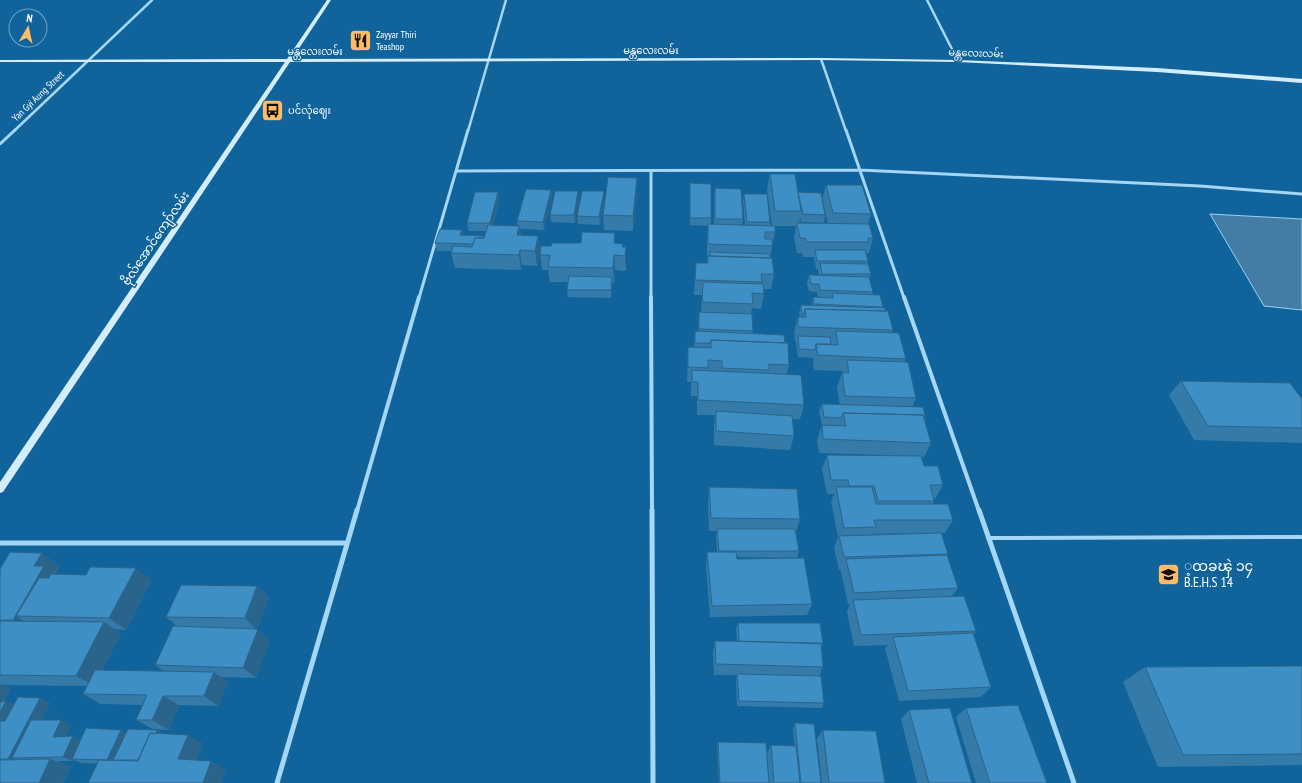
<svg xmlns="http://www.w3.org/2000/svg" width="1302" height="783" viewBox="0 0 1302 783" font-family="'PT Sans Narrow','Noto Sans Myanmar',sans-serif">
<rect width="100%" height="100%" fill="#10649b"/>
<!-- water -->
<path fill="#437da4" stroke="#96d3f8" d="M1210 214 1302 219V310L1264 306Z"/>
<g fill="none" stroke-linecap="round" stroke-linejoin="round">
<!-- lane -->
<path stroke="#a4d6f5" stroke-width="4" d="M988 538 1301 537"/>
<!-- street-far3 -->
<path stroke="#a4d6f5" stroke-width="2.5" d="M927 0 958 61
M821 59 846 131
M14 131 152 0
M468 131 506 0"/>
<!-- street-far2 -->
<path stroke="#a4d6f5" stroke-width="3" d="M846 130 904 298
M0 144 15 130
M456 171 860 170 1200 186 1302 194
M651 171V298
M419 298 468 130"/>
<!-- street-far1 -->
<path stroke="#a4d6f5" stroke-width="4" d="M651 297 652 511
M904 297 979 511
M357 511 419 297"/>
<!-- street -->
<path stroke="#a4d6f5" stroke-width="5" d="M652 510 653 783
M979 510 1074 783
M0 543H347
M277 783 357 510"/>
<!-- secondary -->
<path fill="#d4edfd" fill-rule="evenodd" d="M327 0H331L292 59 821 58 958 60 1157 68 1302 79V83L1157 72 958 62 821 60 290 62 3 492 0 493V482L285 62H0V60L287 59Z"/>
</g>
<!-- wall -->
<path fill="#357ba9" fill-rule="evenodd" d="M770 174 798 194 825 215 824 223 801 222 800 217 799 223H828L822 200 826 185 871 214 868 224 873 238 869 253H866L868 261V264L871 274 869 279 873 292 872 294 883 307 882 308 893 330 892 333 906 359 904 362 916 398 912 407 926 421 925 423 931 443 924 457H921L924 466 943 485 935 499H933L934 501 933 504 953 520 945 533H942L948 554 947 555 958 588 952 596 976 631 974 634 991 687 981 697 899 701 885 648 888 645 854 646 847 612 850 604H848L841 572V570H839L834 548 838 537 831 501 834 494H827L822 469 827 455H881L819 453 817 440 822 425 839 426 822 425 819 411 822 404 840 405 837 388 842 373H843V371L814 370 813 358 798 357 796 343V341H795L794 332 798 317H800L799 313 801 305 812 306 813 297H818L817 292 809 291 807 283 809 275H819L818 271V269H816L814 257H803L802 253H797L794 238 796 226H774L775 232 770 258 774 274 771 289H763L764 294 761 309 752 308 751 314 753 333 785 343 789 365 787 374 804 405 800 419H793L794 436 790 450 714 445V426L715 415H697V396H691V382H687L688 347H694L695 331H698L699 312H701L702 295H694L696 263H707V239L708 226 690 225V191L711 218V224H714V196L715 188 743 219 742 225H745L743 201 744 194 770 222V226H772L767 189ZM918 533 872 535 873 534Z
M551 190 552 198 544 230 520 229 521 236H538L540 251 537 266 522 265 521 270 455 268 451 253 452 251H437L435 243 462 230 464 235 485 236 486 231H469L467 223 499 200 493 226H518L517 221Z
M578 191 579 199 575 223 551 222 550 215Z
M637 193 633 231 604 230 603 215Z
M604 199 600 225 578 224 577 216Z
M581 243 623 244V247H626V271L615 270 614 283H612L611 298 568 297 567 290 568 282H550L548 270H542L540 255 551 246Z
M1181 381 1302 399V443L1194 440 1169 395Z
M709 487 800 519 796 532 799 551 797 558 812 604 807 615 710 617 706 565 707 552H717L716 536 717 531H709L708 501ZM737 557 794 558 737 559Z
M60 565 55 574 151 580 126 630 115 629 121 633 102 670 164 671 155 665 178 627 166 617 257 586 269 598 257 629H258L270 640 256 678 221 677 228 682 218 706 179 705 169 730 153 729 136 720 143 705 101 704 83 694 87 686 2 685 10 688 3 702 6 701 14 705 40 698 50 703 41 720 71 725 66 736 81 740 126 733 165 734 203 743 197 760 226 769 82 763 74 760 73 761H57L71 767 63 783H0V569Z
M738 623 823 644 821 648 823 667 819 676 824 703 822 708 737 706 736 679 737 675H714L713 652 715 641H737L736 628Z
M1302 666V765L1158 767 1123 682 1145 667Z
M966 708 1047 783H976L956 717Z
M909 710 972 783H917L901 719Z
M795 723 821 783H769L767 753 771 745 795 746 793 728Z
M823 730 885 783H822L817 739Z
M718 742 769 783H719L717 747Z"/>
<!-- shaded-wall -->
<path fill="#2b648a" d="M637 178V193L633 231V216Z
M551 190 552 198 544 230 543 222Z
M578 191 579 199 575 223 574 215Z
M604 191V199L600 225 599 217Z
M498 192 499 200 491 231 490 223Z
M519 226 522 241 517 235Z
M462 230 464 237 460 235Z
M538 236 540 251 537 266 535 251Z
M626 247V271L625 256Z
M520 250 522 265 521 270 519 255Z
M614 255 615 270 614 283 613 268Z
M612 277V285L611 298V290Z
M42 553 60 565 54 574 16 616 34 627 32 631 13 620 34 566Z
M136 568 151 580 126 630 109 618Z
M257 586 269 598 257 630 245 618Z
M104 622 121 633 94 686 76 676Z
M258 629 270 640 256 678 243 668Z
M214 672 228 682 218 706 204 696Z
M0 684 10 688 0 706Z
M163 696 179 705 169 730 152 720Z
M40 698 50 703 22 757 12 758 20 761 19 763 8 759Z
M6 701 17 706 6 726 0 723V712Z
M61 720 71 725 64 741 53 737Z
M121 730 130 735 118 762 107 760Z
M157 730 166 735 144 760Z
M188 735 203 743 194 767 178 759Z
M73 736 83 741 72 759 74 760 73 761 63 757Z
M50 759 71 767 63 783H39Z
M211 761 226 769 221 783H203Z"/>
<!-- building -->
<path fill="#3e8fc5" stroke="#2b648a" d="M770 174H795L801 211H775Z
M608 177 637 178 633 216 603 215Z
M690 183 711 184V218H690Z
M826 185H862L871 214 833 213Z
M715 188 741 189 743 219H715Z
M526 189 551 190 543 222 517 221Z
M555 191H578L574 215H550Z
M582 191H604L599 217 577 216Z
M475 192H498L490 223H467Z
M798 192 821 193 825 215 803 214Z
M744 194H767L770 222H747Z
M797 223 869 224 873 238H868L869 242H806L805 238H800Z
M708 224 775 226V232H765V239H772V246L708 244Z
M488 225 519 226 517 235 538 236 535 251 520 250 519 255 451 253 453 246 472 247 475 238H484Z
M440 229 462 230 460 235 485 236 484 238H475L473 244 435 243Z
M582 232 615 233 614 243 623 244 622 247H626L625 256 614 255 613 268 548 267 550 255H540L541 246H551L552 243H581Z
M815 250H865L868 261H817Z
M710 252 770 254V258L710 256Z
M708 256 772 258 774 274H761L762 282 695 280 696 263H708Z
M820 263 868 264 871 274H822Z
M809 275 869 277 873 292 820 290 819 284H811Z
M569 276 612 277 611 290H567Z
M703 282 763 284 764 294 752 293 753 304 702 302Z
M832 293 880 295 883 307 814 304 813 297 833 298Z
M801 305 885 308 886 311 805 309 803 315H802Z
M805 309 888 311 893 330 798 327V317H806Z
M699 312 752 314 753 331 699 329Z
M695 331 784 335 785 343 711 340 710 343H695Z
M836 331 899 333 906 359 818 355 816 344 838 345Z
M798 336 830 337 831 344H816L815 350 799 349Z
M711 340 788 343 789 365 769 364V370L722 368V361L708 360V368L688 367V347L711 348Z
M847 360 908 362 916 398 845 396 842 373H849Z
M692 370 801 375 804 405 698 400V382H692Z
M1181 381 1290 383 1302 399V428L1208 426Z
M822 404 923 407 926 421H925L923 415 843 413 841 418 824 417Z
M716 411 792 416 794 436 716 431Z
M843 413 923 415 931 443 823 439 822 425 846 426Z
M827 455 921 456 924 466H938L943 485H930L934 501H878L874 486H849L848 480H831Z
M709 487 797 489 800 519 711 518Z
M836 487H872L876 504H948L953 520H874L876 527 844 528Z
M717 529H795L799 551H719Z
M941 533 948 554 844 557 839 536Z
M10 552 42 553 34 566H44L13 620H0V569Z
M707 552H736L737 559 804 558 812 604 712 606Z
M947 555 958 588 854 593 846 559Z
M90 567 136 568 109 618 16 616 39 578H49L51 574 86 575Z
M181 585 257 586 245 618 166 617Z
M964 596 976 631 861 635 853 600Z
M0 621 104 622 76 676 0 675Z
M738 623H820L823 644 739 641Z
M173 626 258 629 243 668 155 665Z
M973 633 991 687 908 691 893 637Z
M715 641 821 643 823 667 716 664Z
M1302 666V754L1183 755 1145 667Z
M95 670 214 672 204 696H163L152 720H136L147 695 83 694Z
M737 674 821 676 824 703 739 701Z
M18 697 40 698 8 759H0V721H5Z
M6 701 0 712V702Z
M1018 705 1047 783H990L966 708Z
M950 708 972 783H929L909 710Z
M31 720H61L53 737 73 736 63 757 12 758Z
M795 723 814 724 821 783H801Z
M86 728 121 730 107 760 72 759Z
M128 729 157 730 156 734 150 733 138 760H113Z
M823 730 876 731 885 783H829Z
M150 733 188 735 178 759 211 761 203 783H88L99 760 138 761Z
M718 742 766 743 769 783H720Z
M771 745 796 746 800 783H774Z
M50 759 39 783H0V760Z"/>
<!-- icons -->
<defs>
<symbol id="restaurant-square" viewBox="-11 -11 22 22"><rect x="-9" y="-9" width="18" height="18" rx="4" fill="#ffbb68" stroke="#10649b"/><path d="M-5-6h1v4h1v-4h1v4h1v-4h1v5L-1.5 .5V6h-2V.5L-5-1ZM5-6V6H3V1.5H1.5Q1.5-4 5-6Z" fill="#111"/></symbol>
<symbol id="bus-square" viewBox="-11 -11 22 22"><rect x="-9" y="-9" width="18" height="18" rx="4" fill="#ffbb68" stroke="#10649b"/><path d="M-5-6H5V4H4V6H2V4H-2V6H-4V4H-5ZM-3.5-4V0h7V-4ZM-3.5 1.2v1.5H-2V1.2ZM2 1.2v1.5H3.5V1.2Z" fill="#111"/></symbol>
<symbol id="school-square" viewBox="-11 -11 22 22"><rect x="-9" y="-9" width="18" height="18" rx="4" fill="#ffbb68" stroke="#10649b"/><path d="M0-5L7-2L0 1L-7-2ZM-4 1L0 2.5L4 1V4Q0 6-4 4Z" fill="#111"/></symbol>
</defs>
<g fill-rule="evenodd">
<use href="#restaurant-square" x="348" y="28" width="25" height="25"/>
<use href="#bus-square" x="260" y="98" width="25" height="25"/>
<use href="#school-square" x="1156" y="562" width="25" height="25"/>
</g>
<g text-anchor="middle" dominant-baseline="central" stroke-width="3" stroke-linejoin="round" paint-order="stroke">
<!-- far-poi labels -->
<g font-size="10" fill="#fff" stroke="#10649b" text-anchor="start">
<text x="376" y="34">Zayyar Thiri<tspan x="376" dy="12">Teashop</tspan></text>
<text x="288" y="110">ပင်လုံဈေး</text>
</g>
<!-- far-street labels -->
<g font-size="10" fill="#fff" stroke="#10649b">
<text x="651" y="50">မန္တလေးလမ်း</text>
<text x="315" y="51">မန္တလေးလမ်း</text>
<text transform="translate(976 53) rotate(2)">မန္တလေးလမ်း</text>
<text transform="translate(38 96) rotate(-44)">Yan Gyi Aung Street</text>
</g>
<!-- street labels -->
<g font-size="12" fill="#fff" stroke="#10649b">
<text transform="translate(155 238) rotate(-56)">ဗိုလ်အောင်ကျော်လမ်း</text>
</g>
<!-- near-poi labels -->
<g font-size="14" fill="#fff" stroke="#10649b" text-anchor="start">
<text x="1184" y="566">့ထခၾဲ ၁၄<tspan x="1184" dy="16">B.E.H.S 14</tspan></text>
</g>
</g>
<!-- north arrow -->
<g transform="translate(28 28) rotate(9)"><circle r="19" fill="#10649b" stroke="#70a2c3"/>
<path d="M0-3L7 15L0 10L-7 15Z" fill="#ffbb68"/>
<text y="-6" font-size="11" font-weight="bold" text-anchor="middle" fill="#ffffff">N</text>
</g>
</svg>
